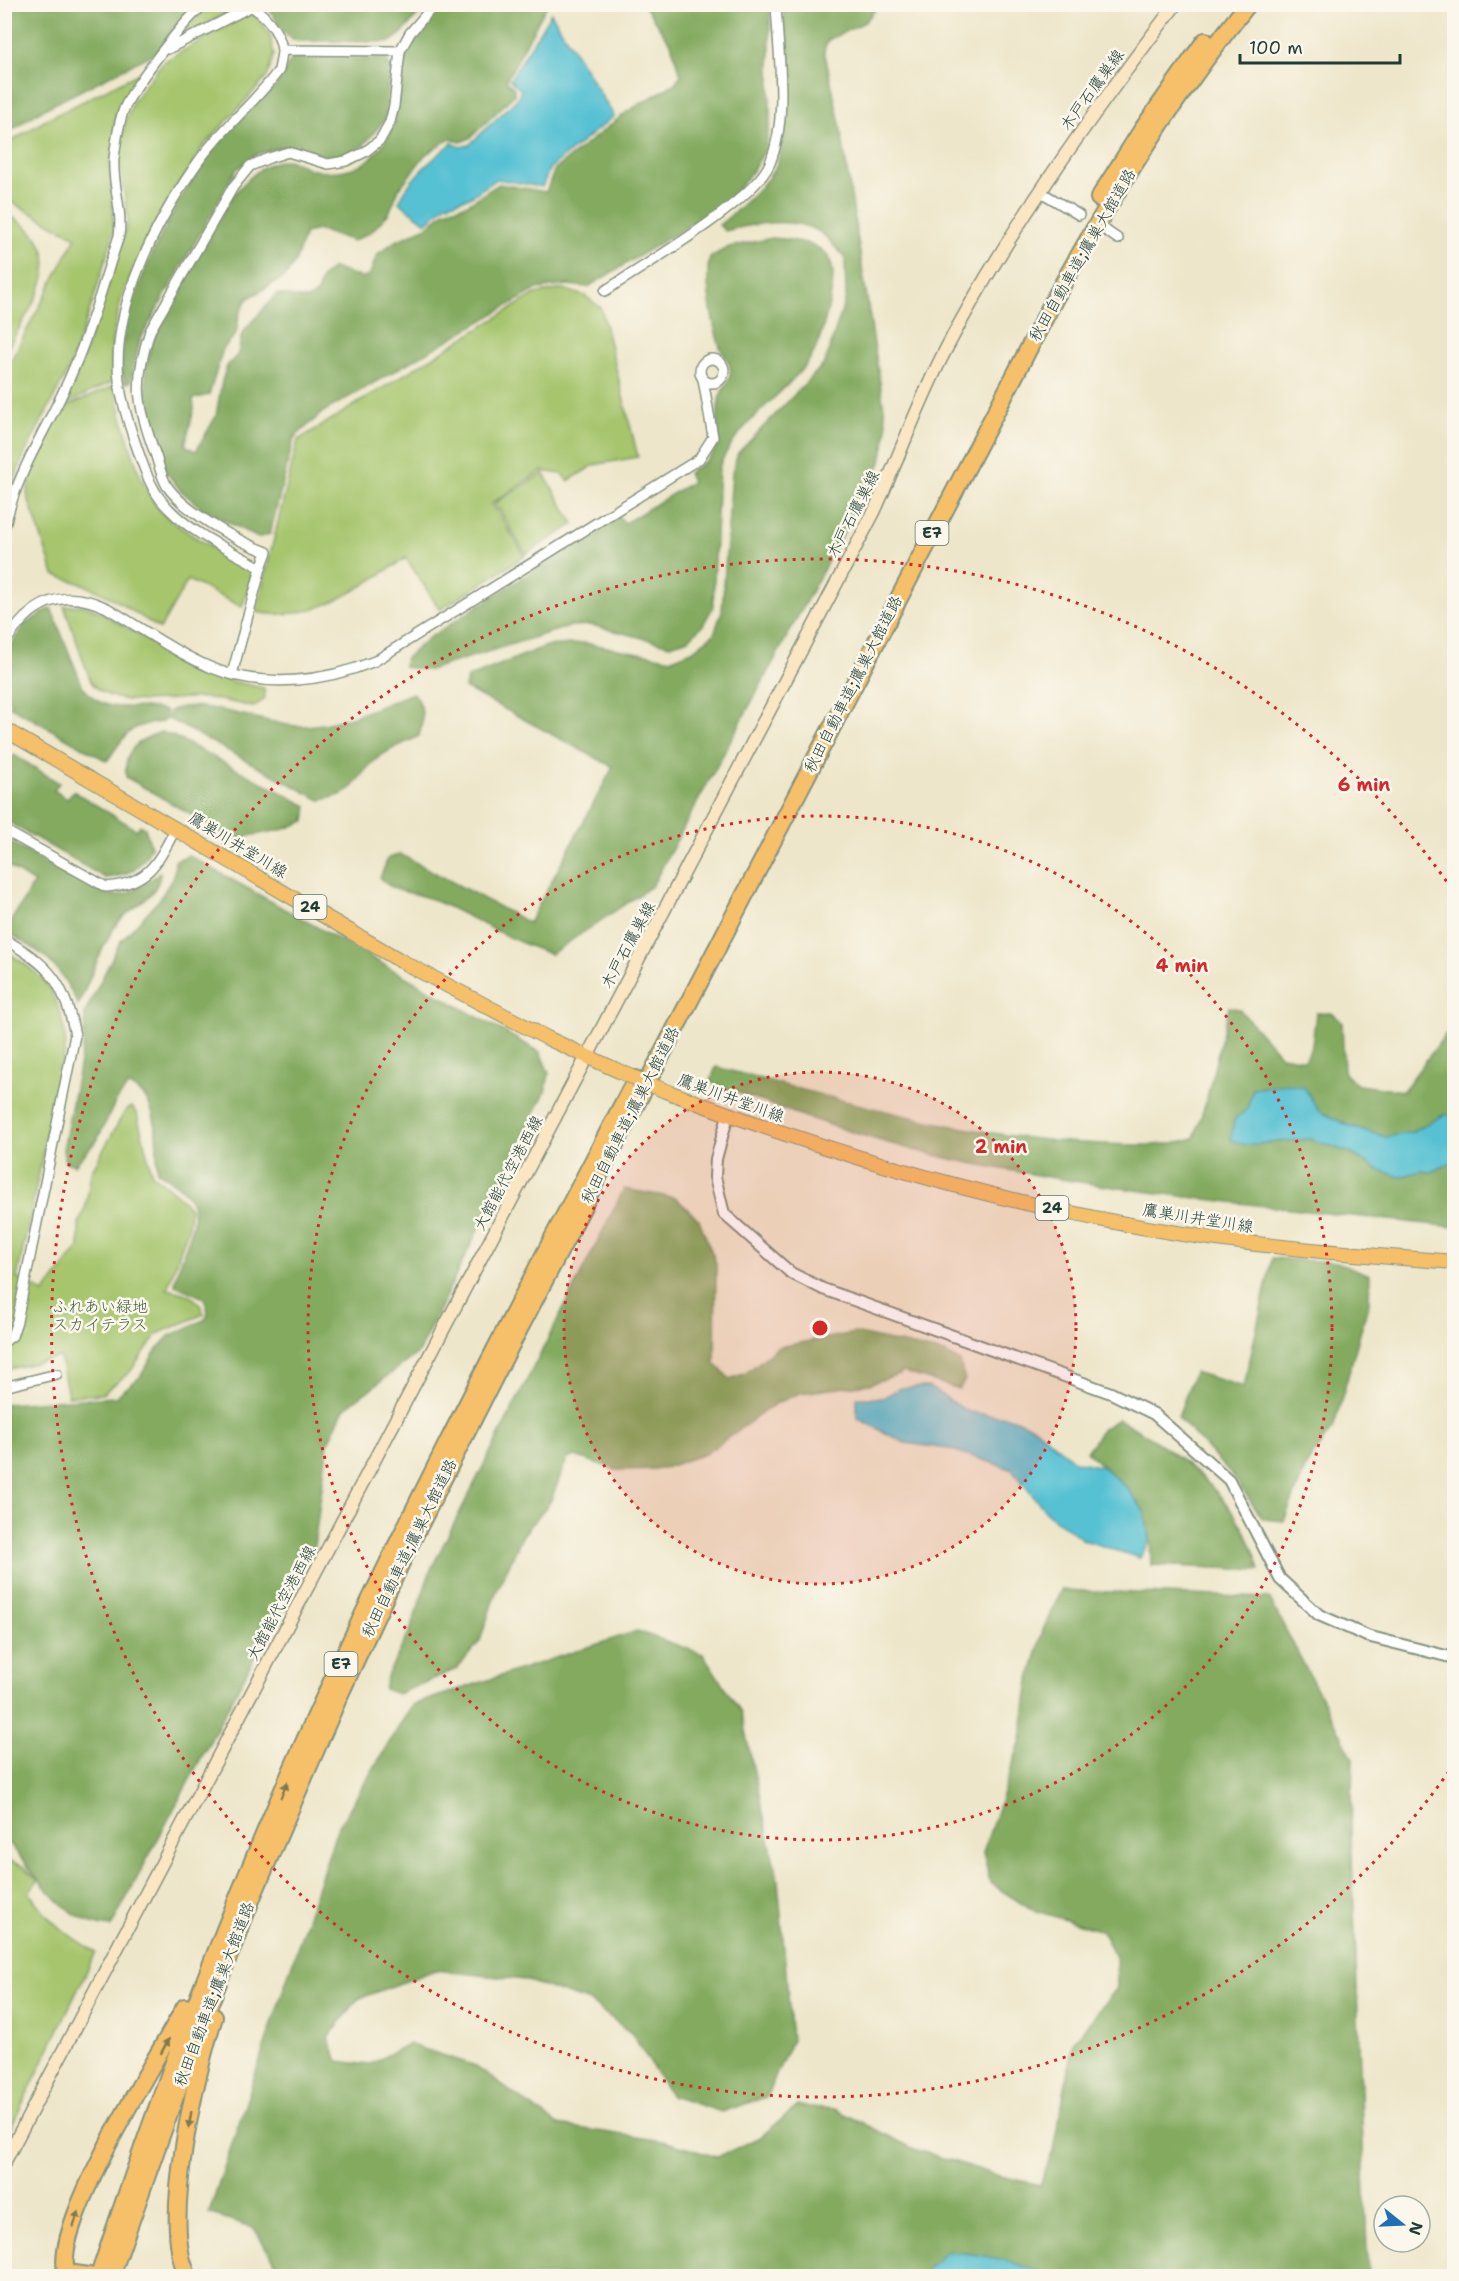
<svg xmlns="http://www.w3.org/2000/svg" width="1459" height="2281" viewBox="0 0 1459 2281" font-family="'Shantell Sans','Klee One',sans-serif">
<rect width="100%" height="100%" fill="#fbf7ec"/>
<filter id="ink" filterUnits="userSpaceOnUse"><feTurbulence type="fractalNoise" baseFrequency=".0167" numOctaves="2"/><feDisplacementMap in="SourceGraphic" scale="12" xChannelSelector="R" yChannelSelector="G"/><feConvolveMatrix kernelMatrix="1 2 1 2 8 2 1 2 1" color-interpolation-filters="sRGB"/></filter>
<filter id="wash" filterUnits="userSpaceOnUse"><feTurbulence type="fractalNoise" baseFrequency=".008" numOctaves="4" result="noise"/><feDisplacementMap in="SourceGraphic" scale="24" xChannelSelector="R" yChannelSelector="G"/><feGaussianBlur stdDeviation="1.35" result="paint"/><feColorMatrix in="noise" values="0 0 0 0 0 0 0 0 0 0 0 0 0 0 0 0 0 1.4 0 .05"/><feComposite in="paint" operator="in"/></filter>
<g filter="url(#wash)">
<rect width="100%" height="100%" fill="#eee6ca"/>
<!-- green -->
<path fill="#a6c56d" stroke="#628150" stroke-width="1.5" d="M229 5 235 9 178 39C195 19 202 7 229 5Z
M250 13 258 17 270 35 274 55 267 77 202 148 151 233 122 296 112 339V382L63 405 78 373 128 222 119 154 125 122 134 100 163 62Z
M139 73 116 114 110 170 114 231 93 301 69 369 24 455 5 505V372L76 237 5 199V145L46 120Z
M5 213C80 252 34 298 5 353Z
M563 289 585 296 601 308 638 457 594 465 568 481 562 474 541 471 492 503 525 556 440 610 406 558C360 587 314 624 256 612L298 440 535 294Z
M114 386C122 418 138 488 161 511 187 537 223 552 255 569L242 607 188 580 160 629 114 599 85 585 54 575 27 495 32 461 60 409Z
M543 473 574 524 526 554 495 503Z
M83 605 98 611 197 668 231 681 264 688 265 698 254 707C239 704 223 700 208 698 172 695 117 714 91 682L64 606Z
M4 950C48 978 60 993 66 1044L17 1278 44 1293 79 1247V1223L86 1205 91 1172 125 1111 132 1107 137 1114 152 1174 183 1200 190 1209 188 1229 167 1289C185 1293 198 1295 204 1314L157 1334 130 1372 102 1394 68 1396 60 1357 5 1370Z
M5 1859 24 1867 38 1880 29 1892C46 1920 68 1936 96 1952L5 2140Z"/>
<!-- forest -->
<path fill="#84aa60" stroke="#52744a" stroke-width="1.5" d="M5 5H191L159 51 40 111 5 135Z
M272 5V4L427 5 401 34 390 42 297 41 287 36 270 11Z
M442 5H547L506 81 514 88V95L470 138 461 142 449 139 425 155 399 189 389 213 371 232 354 241 318 230 305 233 296 260 286 276 247 299 239 315 236 334 223 349 209 395 193 399 194 409 185 445 196 451 216 416 222 381 227 366 238 354 242 333 277 294 307 299 317 294 322 277 333 268 364 278 370 274 377 255 394 242 427 227 445 211 468 204 499 184 546 192 555 169 628 111 674 84 681 75 671 44 644 5H770V121L766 148 752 172 726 203 588 287 567 285 537 289 323 412 294 438 270 534 258 538 203 509 181 491 166 472 146 394V367L154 336 233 195C247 180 263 162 285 160 295 159 305 169 315 170 332 174 359 170 371 158 409 121 391 101 404 61 411 38 426 22 442 5Z
M783 5H879L865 22 828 40 824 50 840 124 887 428 881 463 652 886 551 954C511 941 474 918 436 901 417 892 394 894 380 878L388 858 400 854 529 923 613 767 465 688 467 678 546 646 585 643 672 659 692 651 714 634 722 611 732 473 738 453 825 363 846 297 845 258C837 250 828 236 818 231 790 216 753 224 725 231L719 225C735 213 772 180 778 161 790 122 785 47 783 5Z
M294 57 386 59 390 67 386 118 363 146 342 157 330 158 282 147 257 154 236 170 140 340 131 381 126 384C101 338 177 196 208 157 221 141 235 123 250 108 260 99 272 91 280 80 286 72 286 64 294 57Z
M772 238C830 243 842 254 827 312 822 331 819 347 807 363 779 399 737 423 719 467L713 607 703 625 689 639 670 645 591 625 571 626 429 670 404 667 405 659 427 639 618 516 625 523 692 482 688 473C733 446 712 441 719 400 721 387 733 382 730 367 729 359 722 354 720 347 712 323 704 279 710 257L729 247Z
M51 608 83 687C108 720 135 700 166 711L167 717 163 722C128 724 126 735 107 761L9 706 11 702 5 698V657L23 625Z
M413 693C425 704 423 722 419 736 404 744 387 749 374 761 350 784 358 794 320 800L169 719 170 711C200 695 268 727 304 726 342 725 379 706 413 693Z
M161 732 175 737 307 806 305 821 285 829 233 839 126 777C123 751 137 740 161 732Z
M14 755 59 783 54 790 67 799 73 791 137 830 140 825 145 828 151 847C141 869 128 876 105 878L5 820V759L9 762Z
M4 838C27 851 97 899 120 895 136 892 148 882 160 872 160 897 129 907 117 924 101 946 90 980 78 1005 58 961 45 955 5 931L34 883 5 864Z
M188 855 540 1052 549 1073 546 1090 418 1353 344 1409 328 1443 314 1546 111 1927C67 1925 36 1875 10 1844L5 1843V1404L115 1397 140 1377 157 1349 169 1336 206 1319 208 1311 204 1298 175 1285C177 1255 209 1218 184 1191 177 1183 166 1178 157 1171 157 1144 160 1094 128 1086L116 1101 97 1140 75 1165 65 1162 63 1150 84 1041 85 1013 120 942 159 900 174 876 175 861Z
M1229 1007 1239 1009 1281 1056 1305 1060 1312 1046 1316 1013H1332L1342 1022 1344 1073 1358 1085 1403 1091 1451 1027 1454 1010V1117L1445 1114 1413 1132 1386 1137 1347 1125 1319 1111 1304 1088 1253 1089 1247 1109 1234 1120 1246 1145 1310 1139 1351 1153 1379 1170 1400 1177 1421 1171 1432 1172 1454 1161V1227C1292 1209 1130 1194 970 1163 881 1145 794 1114 710 1082L716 1067C843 1100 972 1140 1104 1144 1137 1145 1163 1148 1194 1138L1206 1102Z
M624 1189 676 1198 699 1220 716 1263 715 1364 730 1379 746 1373 778 1347 854 1333 945 1353 960 1362 965 1380 959 1389 904 1372 870 1384 800 1393 775 1404 705 1454 661 1469 617 1470 575 1456 567 1459 550 1502 523 1535 495 1595 480 1641 457 1669 398 1694 384 1689 387 1676 410 1631 431 1569Z
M1272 1258 1337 1262 1370 1275 1369 1302 1334 1426 1308 1462 1284 1521 1263 1519 1235 1479 1178 1417 1194 1372 1244 1387Z
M1118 1419C1178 1451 1243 1501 1260 1570L1151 1565 1150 1539 1127 1488 1087 1452 1101 1430Z
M1061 1590 1269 1598 1353 1758 1351 1831 1368 2276H1048C1014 2261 983 2253 946 2252L927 2269 928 2276H283L254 2228 209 2213 337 1829 412 1705 637 1631 703 1654 741 1712 778 1881 792 2040 766 2097 722 2112 671 2096 632 2034 590 2002 525 1980 435 1970 358 1999 328 2038 338 2061 369 2065 408 2044 473 2065 558 2125 663 2141 717 2157 759 2138 798 2106 835 2109 914 2149 1000 2176 1040 2185 1055 2145 1073 2043 1117 1988 1116 1957 1102 1931 1030 1909 990 1883 983 1852 1021 1740 1028 1686 1043 1630Z"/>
<!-- water -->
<path fill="#57c1d3" stroke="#3b7f84" stroke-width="1.5" d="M551 13 614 116 550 168 542 187 497 179 470 197 445 205 426 223 399 202C410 177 432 160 452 143L460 147 469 145 518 98 521 90 510 80Z
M1286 1084 1304 1087 1319 1111 1347 1125 1386 1137 1413 1132 1445 1114 1454 1117V1161L1432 1172 1421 1171 1400 1177 1379 1170 1351 1153 1310 1139 1246 1145 1231 1140 1234 1120 1247 1109 1253 1089Z
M929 1387 968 1412 1007 1417 1034 1427 1074 1461 1103 1467 1127 1488 1144 1511 1150 1539 1140 1558 1084 1540 1048 1514 1011 1469 949 1449 905 1443 857 1418V1398H883L900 1388Z
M945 2252C983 2253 1014 2261 1048 2276H928L927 2269Z"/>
</g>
<g filter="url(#ink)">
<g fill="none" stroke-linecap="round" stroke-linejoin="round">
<defs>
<path id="minor" d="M168 49 254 5
M282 50 400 51
M1041 192 1079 215
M1105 230 1118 239
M605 291C642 266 754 202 770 163 789 116 778 55 776 4
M700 371a12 12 0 1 1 24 0a12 12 0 1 1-24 0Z
M4 530C17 468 50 426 73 370 92 327 104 280 119 236 123 209 112 184 114 159 116 143 118 124 124 109 134 85 184 20 205 4
M261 568 267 552C237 541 185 512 167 486 162 478 159 466 156 456 137 406 133 382 150 331L233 187 250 166 269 158 288 152 328 164 346 161 365 152 380 140 390 122 394 106 400 51 410 33 435 4
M4 645C29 603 61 586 107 608 141 628 176 653 212 668 264 689 324 682 375 661L699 459 713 437 703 379
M232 674 261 568C230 550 194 535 169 509 151 492 144 468 136 445 129 425 121 401 119 380 111 306 157 220 198 162 222 128 255 103 279 70 280 64 282 56 282 50 280 31 263 11 246 4
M4 830 106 887C149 884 158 862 176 828
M4 939C51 966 64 982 75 1035L17 1321 12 1336 4 1342
M4 1387 57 1374"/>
<path id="tertiary" d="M728 1115 716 1159 715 1177 724 1214 791 1273 823 1289 1111 1393 1154 1414 1229 1480 1280 1579 1319 1615 1367 1636 1454 1658"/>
<path id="secondary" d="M4 2163 874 512C899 458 918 402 946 349 1010 227 1092 114 1176 4"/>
<path id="primary" d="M4 729 401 961 547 1038 621 1072
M663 1090C831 1154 1005 1206 1183 1234 1273 1248 1364 1255 1454 1262"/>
<path id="motorway" d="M1099 198 1142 130 1205 41
M63 2276 75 2274 89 2276
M68 2276C45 2233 161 2053 185 2007
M99 2276C157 2101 222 1928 297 1758 400 1527 519 1303 636 1079
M111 2276 194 2043 253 1895 339 1696 405 1554 503 1360 1055 298C1112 195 1174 96 1248 4
M188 2276C160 2225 196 2073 214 2017"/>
</defs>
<!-- minor casing -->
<use href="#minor" stroke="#86927f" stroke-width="12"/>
<!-- tertiary casing -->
<use href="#tertiary" stroke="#86927f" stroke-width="14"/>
<!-- secondary casing -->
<use href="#secondary" stroke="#86927f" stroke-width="15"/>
<!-- primary casing -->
<use href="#primary" stroke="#86927f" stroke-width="16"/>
<!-- motorway casing -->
<use href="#motorway" stroke="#86927f" stroke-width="20"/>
<!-- minor -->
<use href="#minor" stroke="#fff" stroke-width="9"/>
<!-- tertiary -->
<use href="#tertiary" stroke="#fff" stroke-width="10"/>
<!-- secondary -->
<use href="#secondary" stroke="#fbe6c4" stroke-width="12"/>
<!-- primary -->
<use href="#primary" stroke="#f6c06b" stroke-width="14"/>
<!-- motorway -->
<use href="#motorway" stroke="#f6c06b" stroke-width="16"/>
<defs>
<path id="primary-bridge" d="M621 1072 663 1090"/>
</defs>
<!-- primary-bridge casing -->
<use href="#primary-bridge" stroke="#86927f" stroke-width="16" stroke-linecap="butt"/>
<!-- primary-bridge -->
<use href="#primary-bridge" stroke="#f6c06b" stroke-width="14"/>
</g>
<!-- one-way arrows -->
<defs><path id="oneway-solid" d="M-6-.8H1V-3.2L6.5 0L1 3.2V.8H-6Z" transform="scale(1.5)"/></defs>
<g fill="#80784d">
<use href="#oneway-solid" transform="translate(284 1790) rotate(-67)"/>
<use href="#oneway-solid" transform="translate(165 2046) rotate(-61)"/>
<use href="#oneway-solid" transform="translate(190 2120) rotate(99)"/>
<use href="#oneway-solid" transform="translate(76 2219) rotate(-71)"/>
</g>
</g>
<!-- distance rings -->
<circle cx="820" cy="1328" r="256" fill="#d62828" fill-opacity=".12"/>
<g fill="none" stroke="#d62828" stroke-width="3" stroke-dasharray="3 6">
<circle cx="820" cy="1328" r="256"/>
<circle cx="820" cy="1328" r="512"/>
<path d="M1454 1764A769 769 0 1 1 1454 892"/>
</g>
<g text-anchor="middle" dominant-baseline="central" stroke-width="5" stroke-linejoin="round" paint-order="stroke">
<!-- shield labels -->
<g fill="#fbf7ec" stroke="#61756b" stroke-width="1.5">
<rect x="915.5" y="521" width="33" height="24" rx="4.5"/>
<rect x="293.5" y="895" width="33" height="24" rx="4.5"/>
<rect x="1035.5" y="1196" width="33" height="24" rx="4.5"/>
<rect x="324.5" y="1652" width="33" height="24" rx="4.5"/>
</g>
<g font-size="15" font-weight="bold" fill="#1f3d34">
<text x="932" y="533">E7</text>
<text x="310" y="907">24</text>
<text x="1052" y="1208">24</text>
<text x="341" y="1664">E7</text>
</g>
<!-- street labels -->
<g font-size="16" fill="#1f3d34" stroke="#fbf7ec">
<text transform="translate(1092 90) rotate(-54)">木戸石鷹巣線</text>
<text transform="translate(1082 255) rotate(-60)">秋田自動車道;鷹巣大館道路</text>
<text transform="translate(853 514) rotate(-63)">木戸石鷹巣線</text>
<text transform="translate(853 684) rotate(-63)">秋田自動車道;鷹巣大館道路</text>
<text transform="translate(238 845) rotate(31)">鷹巣川井堂川線</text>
<text transform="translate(628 945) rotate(-62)">木戸石鷹巣線</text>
<text transform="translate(731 1098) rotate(20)">鷹巣川井堂川線</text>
<text transform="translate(630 1115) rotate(-63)">秋田自動車道;鷹巣大館道路</text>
<text transform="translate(508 1173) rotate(-62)">大館能代空港西線</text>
<text transform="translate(1198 1218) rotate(9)">鷹巣川井堂川線</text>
<text transform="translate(409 1548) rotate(-64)">秋田自動車道;鷹巣大館道路</text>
<text transform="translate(281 1603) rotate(-62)">大館能代空港西線</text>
<text transform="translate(214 1994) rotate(-69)">秋田自動車道;鷹巣大館道路</text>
</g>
<!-- park labels -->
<g font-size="16" fill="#415f42" stroke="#fbf7ec">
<text x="100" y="1306">ふれあい緑地<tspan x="100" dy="18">スカイテラス</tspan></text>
</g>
</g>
<circle cx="820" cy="1328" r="9" fill="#d62828" stroke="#fbf7ec" stroke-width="3"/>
<g font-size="18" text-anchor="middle" font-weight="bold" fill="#d62828" stroke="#fbf7ec" stroke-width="5" stroke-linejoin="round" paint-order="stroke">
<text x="1364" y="791">6 min</text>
<text x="1182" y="972">4 min</text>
<text x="1001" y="1153">2 min</text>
</g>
<!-- margin -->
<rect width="1459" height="2281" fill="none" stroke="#fbf7ec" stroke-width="24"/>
<!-- north arrow -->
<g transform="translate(1402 2224) rotate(108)"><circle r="28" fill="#fbf7ec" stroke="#a3ada2" stroke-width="1.5"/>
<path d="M0-4.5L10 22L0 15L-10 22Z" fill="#1f6fb2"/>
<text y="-9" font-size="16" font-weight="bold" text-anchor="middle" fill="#1f3d34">N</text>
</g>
<!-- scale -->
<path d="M1240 54v9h160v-9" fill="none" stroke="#1f3d34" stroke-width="3"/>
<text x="1249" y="54" font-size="18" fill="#1f3d34" stroke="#fbf7ec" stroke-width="4.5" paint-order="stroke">100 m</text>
</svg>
